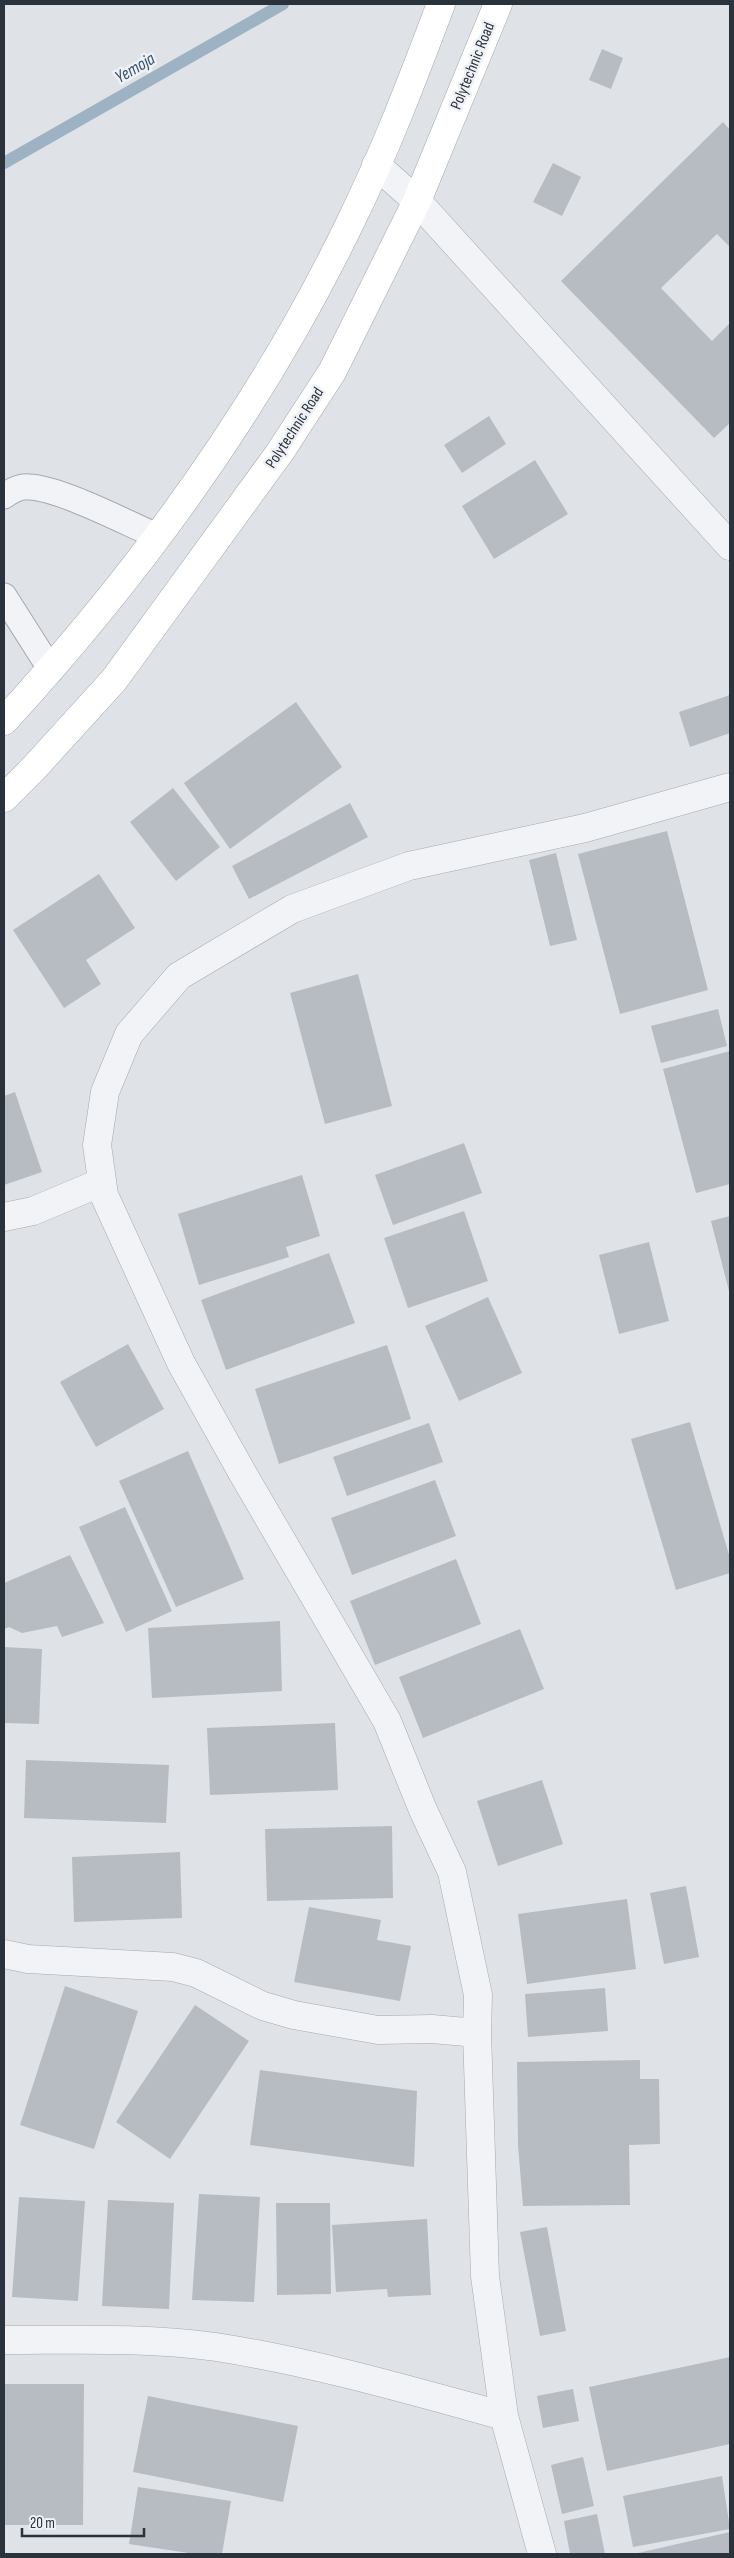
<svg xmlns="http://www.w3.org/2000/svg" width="734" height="2558" viewBox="0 0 734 2558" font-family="'Sofia Sans Condensed',sans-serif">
<rect width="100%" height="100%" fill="#dfe3e7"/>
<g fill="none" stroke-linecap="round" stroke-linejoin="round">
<!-- stream -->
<path stroke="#9db3c3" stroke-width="12" d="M4 163 283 4"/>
</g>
<!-- building -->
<path fill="#b7bcc3" d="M602 49 623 58 611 89 589 80Z
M723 122 730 130V247L717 234 661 288 712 341 730 323V423L714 438 561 281Z
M553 163 581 177 562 216 533 202Z
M489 416 506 444 462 473 444 445Z
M535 460 568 514 494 559 462 506Z
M730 695V733L690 747 679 712Z
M296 702 342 767 230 849 184 783Z
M173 788 220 847 176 881 130 822Z
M350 803 368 837 249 899 232 866Z
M667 831 708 990 620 1014 578 854Z
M556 853 577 940 550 946 529 860Z
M99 874 135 928 86 960 101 984 64 1008 13 930Z
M358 974 392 1106 325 1124 290 993Z
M718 1009 727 1046 661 1063 651 1026Z
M730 1051V1184L696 1193 663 1069Z
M15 1092 42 1172 4 1185V1096Z
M464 1143 482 1193 393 1225 375 1175Z
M302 1175 320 1236 286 1247 289 1257 199 1285 178 1214Z
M464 1211 488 1281 408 1308 384 1238Z
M730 1216V1295L711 1221Z
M649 1242 669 1321 619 1334 599 1255Z
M329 1253 355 1323 226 1370 201 1300Z
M488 1297 522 1373 459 1401 425 1326Z
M128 1344 164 1409 96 1447 60 1382Z
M387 1345 411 1419 279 1464 255 1389Z
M690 1422 730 1558V1573L676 1590 631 1439Z
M429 1423 443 1462 347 1496 333 1457Z
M188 1451 244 1579 176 1607 119 1481Z
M435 1480 456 1536 352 1575 331 1518Z
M125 1507 172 1611 126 1632 79 1527Z
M70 1555 104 1623 62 1637 57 1626 22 1633 9 1627 4 1629V1583Z
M456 1559 481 1624 375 1665 350 1601Z
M280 1621 282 1691 152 1698 148 1628Z
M520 1629 544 1689 423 1738 399 1677Z
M4 1647 42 1649 39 1724 4 1723Z
M335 1723 338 1790 210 1795 207 1728Z
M26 1760 169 1765 166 1823 24 1818Z
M542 1780 563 1844 498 1866 477 1801Z
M392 1826 393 1898 267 1901 265 1829Z
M180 1852 182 1918 74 1922 72 1857Z
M686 1886 699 1957 664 1964 650 1893Z
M627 1899 636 1969 527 1984 518 1914Z
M309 1907 381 1920 377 1940 411 1946 400 2001 294 1982Z
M65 1986 138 2011 94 2149 20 2125Z
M605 1988 608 2031 528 2037 525 1994Z
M195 2005 249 2041 170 2159 116 2122Z
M640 2060V2079H659L660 2144 629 2145 630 2205 523 2206 518 2145 517 2062Z
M260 2070 417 2091 414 2167 250 2145Z
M199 2194 260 2197 254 2302 192 2300Z
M19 2197 85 2201 78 2301 12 2297Z
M108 2200 174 2203 169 2309 102 2306Z
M276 2203H330L331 2294 277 2295Z
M427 2219 431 2295 388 2297 387 2289 336 2292 332 2225Z
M547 2227 566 2331 540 2336 520 2232Z
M730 2357V2444L607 2471 589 2387Z
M4 2384H84L83 2525H4Z
M573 2389 579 2421 543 2428 537 2396Z
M148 2396 298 2426 283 2502 133 2472Z
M583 2457 594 2506 562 2514 551 2465Z
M722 2476 730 2529 633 2547 623 2496Z
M138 2487 231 2501 222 2554H195L129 2544Z
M597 2514 605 2554H570L564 2521Z
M730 2532V2554H638V2553Z"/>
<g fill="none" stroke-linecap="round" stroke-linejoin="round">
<defs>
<path id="lane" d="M4 496C11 491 20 486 29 487 60 488 126 523 157 536
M4 596 51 670"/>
<path id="street" d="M376 165 417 201 730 546
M4 1217 33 1211 102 1182
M4 1954 28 1959 173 1967 196 1973 263 2006 294 2015 378 2030 432 2029 477 2033
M4 2340C74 2340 146 2337 216 2347 313 2362 409 2390 504 2416
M542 2554 504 2416 485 2276 477 2033 478 1995 452 1872 423 1810 387 1721 243 1474 181 1363 104 1195 97 1145 105 1092 129 1034 179 976 292 909 409 866 585 828 730 787"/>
<path id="primary" d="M4 721C140 573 262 405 350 223 385 152 413 78 441 4
M4 798 34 768 114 680 280 452 332 372 417 201 498 4"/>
</defs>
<!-- lane casing -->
<use href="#lane" stroke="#a5aab0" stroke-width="27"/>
<!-- street casing -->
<use href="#street" stroke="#a5aab0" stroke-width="29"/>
<!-- primary casing -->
<use href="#primary" stroke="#a0a8b1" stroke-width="29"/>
<!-- lane -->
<use href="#lane" stroke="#f1f3f6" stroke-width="25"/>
<!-- street -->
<use href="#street" stroke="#f1f3f6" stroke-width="28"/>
<!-- primary -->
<use href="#primary" stroke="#fff" stroke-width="28"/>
</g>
<g text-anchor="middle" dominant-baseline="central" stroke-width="5" stroke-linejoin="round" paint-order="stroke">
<!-- street labels -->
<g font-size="16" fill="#2a323c" stroke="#eef1f5">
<text transform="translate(473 66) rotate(-68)">Polytechnic Road</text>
<text transform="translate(295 428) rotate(-57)">Polytechnic Road</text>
</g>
<!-- water labels -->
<g font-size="18" font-style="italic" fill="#38536c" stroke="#eef1f5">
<text transform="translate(135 68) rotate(-30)">Yemoja</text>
</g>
</g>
<!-- border -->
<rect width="734" height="2558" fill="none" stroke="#2a323c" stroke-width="10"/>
<!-- scale -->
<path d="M22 2528v8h122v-8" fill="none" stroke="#2a323c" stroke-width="2.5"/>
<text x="30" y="2528" font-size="15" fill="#2a323c" stroke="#eef1f5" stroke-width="4" paint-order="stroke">20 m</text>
</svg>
